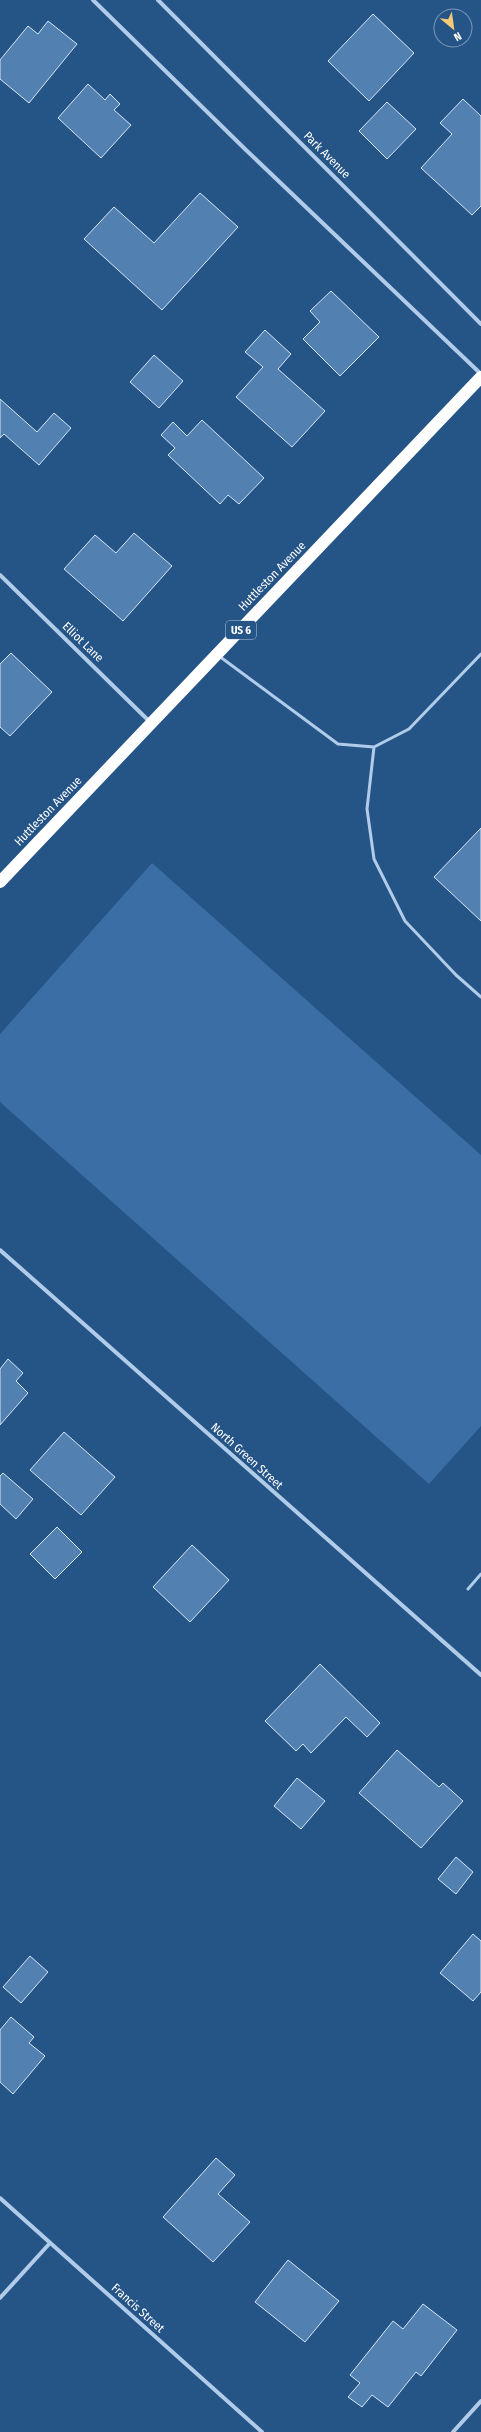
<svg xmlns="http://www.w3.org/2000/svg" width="481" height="2432" viewBox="0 0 481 2432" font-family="'Fira Sans Condensed',sans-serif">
<rect width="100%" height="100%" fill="#255487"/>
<!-- garden -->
<path fill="#3a6ea4" d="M152 863 481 1155V1426L429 1484 0 1102V1034Z"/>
<!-- building -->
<path fill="#5280b1" stroke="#d5e6f7" d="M373 14 414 53 369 101 328 61Z
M48 21 77 44 29 103 0 79V60L28 26 38 34Z
M88 84 105 100 110 94 120 104 114 110 131 125 101 158 58 118Z
M463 99 481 116V206L472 215 421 168 452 134 440 123Z
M387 102 416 129 387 159 359 131Z
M200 193 238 227 162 310 84 239 114 207 154 243Z
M331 291 379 337 340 376 303 339 320 322 310 311Z
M265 330 291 354 278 369 325 411 292 447 236 397 263 367 245 352Z
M154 355 183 381 159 408 130 382Z
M0 399 37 432 54 413 71 428 39 465 4 434 0 438Z
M202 420 264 478 239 504 228 495 220 504 168 455 175 448 161 435 173 422 187 436Z
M134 533 172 566 123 621 64 569 95 535 116 553Z
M11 653 52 692 10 736 0 727V664Z
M481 828V921L434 877Z
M8 1359 23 1373 16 1381 28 1393 0 1425V1369Z
M64 1432 115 1477 81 1515 30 1470Z
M3 1473 33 1499 16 1519 0 1504V1476Z
M57 1527 82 1552 55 1579 30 1554Z
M192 1545 229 1580 190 1622 153 1587Z
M320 1664 380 1723 367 1737 346 1717 311 1753 303 1744 296 1751 265 1721Z
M397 1750 439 1787 443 1783 463 1801 421 1848 359 1793Z
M297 1778 325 1801 301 1829 274 1806Z
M456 1857 473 1872 456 1894 438 1879Z
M473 1934 481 1941V1992L473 2001 440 1973Z
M30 1956 48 1972 21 2003 3 1987Z
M11 2017 34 2037 29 2043 45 2056 13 2094 0 2082V2030Z
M216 2158 235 2175 218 2194 250 2222 213 2262 163 2217Z
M288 2260 339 2301 305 2342 255 2302Z
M423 2304 457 2330 421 2376 416 2372 388 2407 372 2395 362 2407 348 2397 360 2383 350 2375 393 2321 403 2329Z"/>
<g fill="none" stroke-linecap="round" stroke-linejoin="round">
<!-- lane -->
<path stroke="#b1cce9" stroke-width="3" d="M219 656 338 744 374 747 409 729 481 654
M374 747 367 809 374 859 405 921 456 975 481 997
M468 1589 481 1574"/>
<!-- street -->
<path stroke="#b1cce9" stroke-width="4" d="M93 0 246 150 481 374
M158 0 481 324
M0 575 150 722
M0 1250 481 1675
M0 2198 262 2432
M0 2298 50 2243
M453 2432 481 2401"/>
<!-- highway -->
<path stroke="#fff" stroke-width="12" d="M0 882 481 377"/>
</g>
<g text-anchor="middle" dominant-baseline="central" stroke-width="3" stroke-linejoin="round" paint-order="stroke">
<!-- shield labels -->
<rect fill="#255487" stroke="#beccdb" stroke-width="1" x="226" y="621" width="30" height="18" rx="3"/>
<g font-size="11" font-weight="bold" fill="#fff">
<text x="241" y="630">US 6</text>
</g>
<!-- street labels -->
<g font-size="12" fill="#fff" stroke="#255487">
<text transform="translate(327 155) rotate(45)">Park Avenue</text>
<text transform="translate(272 576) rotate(-46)">Huttleston Avenue</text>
<text transform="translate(83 642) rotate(44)">Elliot Lane</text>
<text transform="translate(48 811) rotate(-46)">Huttleston Avenue</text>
<text transform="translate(247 1456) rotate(42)">North Green Street</text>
<text transform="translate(138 2308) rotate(42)">Francis Street</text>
</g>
</g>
<!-- north arrow -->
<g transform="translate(453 28) rotate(151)"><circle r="19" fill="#255487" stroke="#7c98b7"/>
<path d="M0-3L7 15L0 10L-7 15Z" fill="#f2c975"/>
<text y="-6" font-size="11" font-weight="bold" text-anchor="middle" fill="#ffffff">N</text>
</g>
</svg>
